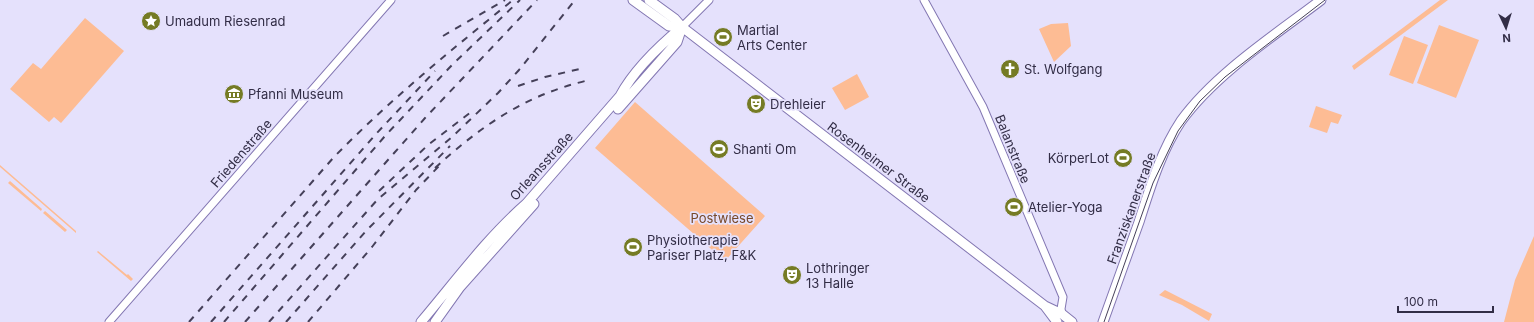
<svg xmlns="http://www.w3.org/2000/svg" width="1534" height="322" viewBox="0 0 1534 322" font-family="Inter,sans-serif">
<rect width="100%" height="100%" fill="#e5e1fc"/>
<!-- green -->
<path fill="#fdbc94" d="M1440 0H1448L1354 70 1352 66Z
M85 18 124 51 61 123 54 117 49 122 10 89 33 63 41 69Z
M1068 23 1071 46 1054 62 1039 29 1051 24Z
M1439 25 1479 40 1456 98 1417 83Z
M1404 36 1428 45 1413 84 1389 75Z
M857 74 869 97 845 110 832 88Z
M635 102 765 216 725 261 595 148Z
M1316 106 1342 115 1338 124 1331 122 1327 133 1309 127Z
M0 165 76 231V233L0 167Z
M10 181 42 209 41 211 8 183Z
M45 211 67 230 65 232 43 213Z
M1534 236V322H1504L1515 280Z
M98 251 127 275 128 274 133 279 131 281 97 252Z
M1165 290 1212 314 1209 321 1182 305 1159 295Z"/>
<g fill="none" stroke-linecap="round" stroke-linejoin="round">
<defs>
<path id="minor" d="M924 0 983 107 1063 297 1061 309 1062 314
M682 27 709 0
M109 322 391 0"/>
<path id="major" d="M633 0 669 26 682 27
M649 0 675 19 682 27 1045 306 1057 322
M618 109 677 42 682 27
M1045 306 1062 314 1072 322
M421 322C455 282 487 238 526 204L620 96C634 70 659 46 682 27
M435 322 460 287 534 204
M1103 322C1115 289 1127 255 1139 222 1150 188 1161 151 1181 121 1215 74 1275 35 1321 0"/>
</defs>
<!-- minor casing -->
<use href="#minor" stroke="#8377b2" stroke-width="9"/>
<!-- major casing -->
<use href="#major" stroke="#8377b2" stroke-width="11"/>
<!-- minor -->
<use href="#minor" stroke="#fff" stroke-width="7"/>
<!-- major -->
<use href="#major" stroke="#fff" stroke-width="9"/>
<!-- tram -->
<path stroke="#454059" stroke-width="1" d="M1104 322 1153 183 1178 131 1200 101 1225 77 1325 0"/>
<!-- rail -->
<path stroke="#454059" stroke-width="2" stroke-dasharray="7 7" stroke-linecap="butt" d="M443 36 505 0
M518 86 545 77 584 68
M435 168C481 126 524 96 585 81
M379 191 428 145 471 112
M189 322 334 157C390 100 451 50 513 0
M211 322 376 134 435 71
M224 322 385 136 452 65 520 0
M245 322 425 118 537 0
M269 322 378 199 452 137 498 93 519 70 575 0
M286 322 366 231 450 146
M308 322 372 247 416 190 440 165"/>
</g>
<!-- icons -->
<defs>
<symbol id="sight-disc" viewBox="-11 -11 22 22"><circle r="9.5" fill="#757b24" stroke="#e5e1fc"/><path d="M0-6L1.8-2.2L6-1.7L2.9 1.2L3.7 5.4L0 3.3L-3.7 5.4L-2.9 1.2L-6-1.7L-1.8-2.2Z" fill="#fff"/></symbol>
<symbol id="stadium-disc" viewBox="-11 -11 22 22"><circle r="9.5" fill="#757b24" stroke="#e5e1fc"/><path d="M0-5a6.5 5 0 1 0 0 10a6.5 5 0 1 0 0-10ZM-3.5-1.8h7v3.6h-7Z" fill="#fff"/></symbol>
<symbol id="church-disc" viewBox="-11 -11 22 22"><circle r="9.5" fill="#757b24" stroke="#e5e1fc"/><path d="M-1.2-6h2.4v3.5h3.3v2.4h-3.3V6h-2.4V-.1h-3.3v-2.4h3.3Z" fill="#fff"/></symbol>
<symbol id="museum-disc" viewBox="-11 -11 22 22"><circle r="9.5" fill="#757b24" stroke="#e5e1fc"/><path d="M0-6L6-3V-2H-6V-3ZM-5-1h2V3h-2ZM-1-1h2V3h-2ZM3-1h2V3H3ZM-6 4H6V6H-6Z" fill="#fff"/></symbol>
<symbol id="theatre-disc" viewBox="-11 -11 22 22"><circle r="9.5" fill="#757b24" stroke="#e5e1fc"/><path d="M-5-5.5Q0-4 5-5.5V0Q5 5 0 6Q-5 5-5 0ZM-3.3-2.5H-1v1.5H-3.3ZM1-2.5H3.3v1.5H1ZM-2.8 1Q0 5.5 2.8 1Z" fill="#fff"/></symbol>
</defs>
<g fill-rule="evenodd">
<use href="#sight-disc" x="140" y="10" width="22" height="22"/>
<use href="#stadium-disc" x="712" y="26" width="22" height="22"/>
<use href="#church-disc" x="999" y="58" width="22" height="22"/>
<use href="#museum-disc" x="223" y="83" width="22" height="22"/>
<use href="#theatre-disc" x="745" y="93" width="22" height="22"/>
<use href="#stadium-disc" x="708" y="138" width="22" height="22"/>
<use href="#stadium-disc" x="1112" y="147" width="22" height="22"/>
<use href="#stadium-disc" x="1003" y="196" width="22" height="22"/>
<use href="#stadium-disc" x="622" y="236" width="22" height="22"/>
<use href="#theatre-disc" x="781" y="264" width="22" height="22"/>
</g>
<g text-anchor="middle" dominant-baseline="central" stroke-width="3.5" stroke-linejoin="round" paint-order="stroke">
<!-- poi labels -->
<g font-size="13" fill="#322d46" stroke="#e5e1fc" text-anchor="start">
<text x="165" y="21">Umadum Riesenrad</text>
<text x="737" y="30">Martial<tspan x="737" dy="15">Arts Center</tspan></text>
<text x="1024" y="69">St. Wolfgang</text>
<text x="248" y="94">Pfanni Museum</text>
<text x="770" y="104">Drehleier</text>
<text x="733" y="149">Shanti Om</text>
<text x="1109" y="158" text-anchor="end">KörperLot</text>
<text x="1028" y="207">Atelier-Yoga</text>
<text x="647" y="240">Physiotherapie<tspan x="647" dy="15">Pariser Platz, F&amp;K</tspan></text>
<text x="806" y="268">Lothringer<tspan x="806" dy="15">13 Halle</tspan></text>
</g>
<!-- street labels -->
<g font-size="13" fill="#322d46" stroke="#e5e1fc">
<text transform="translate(1013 149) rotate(68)">Balanstraße</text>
<text transform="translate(241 153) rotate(-49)">Friedenstraße</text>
<text transform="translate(879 162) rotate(37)">Rosenheimer Straße</text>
<text transform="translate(541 166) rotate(-48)">Orleansstraße</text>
<text transform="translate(1131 208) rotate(-70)">Franziskanerstraße</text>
</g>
<!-- park labels -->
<g font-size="13" fill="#774829" stroke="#e5e1fc">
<text x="722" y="218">Postwiese</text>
</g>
</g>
<!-- north arrow -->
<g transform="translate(1506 28) rotate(176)" stroke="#e5e1fc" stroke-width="3" paint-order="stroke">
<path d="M0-3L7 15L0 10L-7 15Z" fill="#322d46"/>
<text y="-6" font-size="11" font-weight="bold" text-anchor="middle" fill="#322d46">N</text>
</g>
<!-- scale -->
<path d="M1398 306v6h95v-6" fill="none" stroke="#322d46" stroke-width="2"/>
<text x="1404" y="306" font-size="12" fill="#322d46" stroke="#e5e1fc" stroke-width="3" paint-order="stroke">100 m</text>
</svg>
